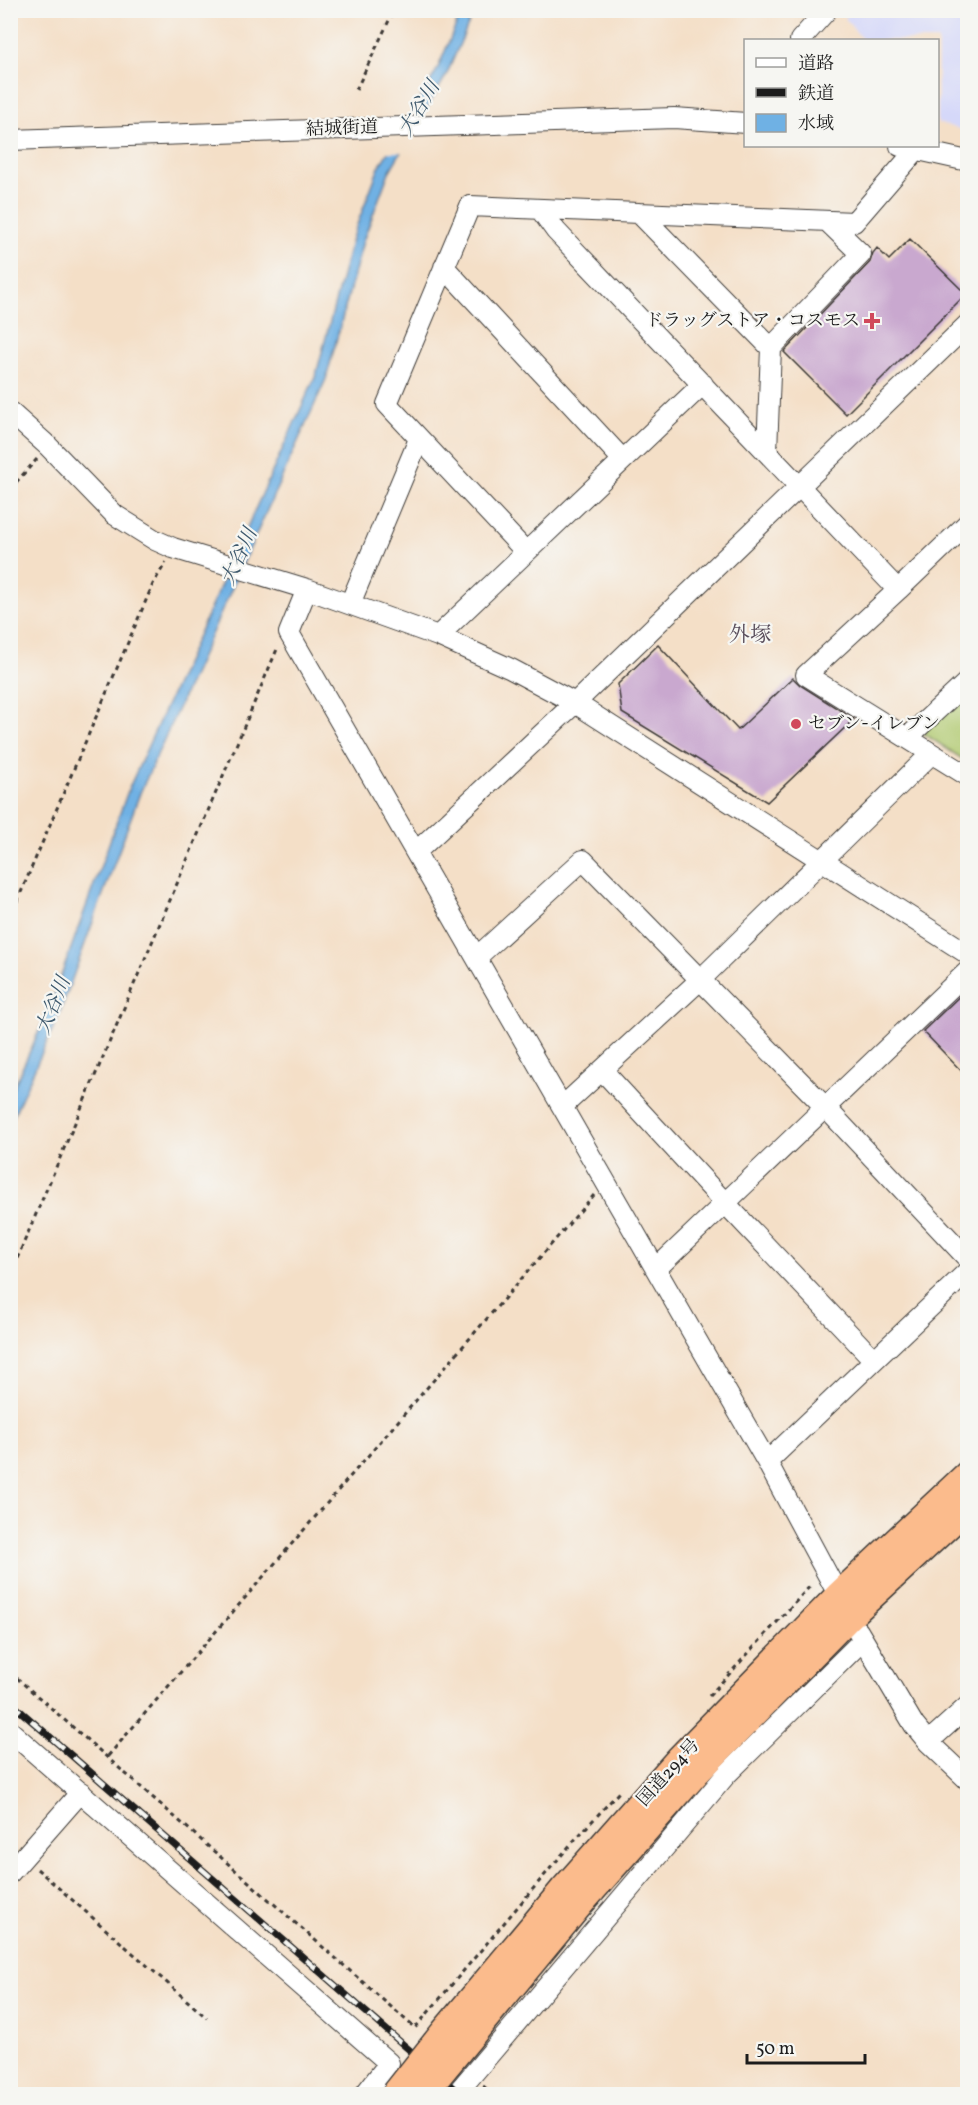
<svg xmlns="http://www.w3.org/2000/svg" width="978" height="2105" viewBox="0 0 978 2105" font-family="Vollkorn,'Noto Serif JP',serif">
<rect width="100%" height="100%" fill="#f6f6f2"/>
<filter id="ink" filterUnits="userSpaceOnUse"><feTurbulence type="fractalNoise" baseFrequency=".0167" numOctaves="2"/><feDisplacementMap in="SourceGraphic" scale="12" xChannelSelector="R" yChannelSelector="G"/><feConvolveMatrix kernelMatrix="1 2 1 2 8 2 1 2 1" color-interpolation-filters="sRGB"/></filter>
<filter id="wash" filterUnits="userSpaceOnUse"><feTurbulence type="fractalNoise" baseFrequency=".008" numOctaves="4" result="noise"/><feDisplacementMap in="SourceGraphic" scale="24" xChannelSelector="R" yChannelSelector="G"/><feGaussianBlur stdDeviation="1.35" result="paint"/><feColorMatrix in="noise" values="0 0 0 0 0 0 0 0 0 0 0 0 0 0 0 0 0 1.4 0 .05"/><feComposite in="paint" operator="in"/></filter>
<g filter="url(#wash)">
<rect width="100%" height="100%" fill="#f4dfc7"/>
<!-- built -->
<path fill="#d5d8f9" d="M851 11H967V131L938 123V40H863L845 18Z"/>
<!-- green -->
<path fill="#b0c96f" stroke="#667246" stroke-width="1.5" d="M967 688V762L923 733Z"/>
<!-- water -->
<path fill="#6fb1e4" stroke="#466680" stroke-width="1.5" d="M462 11H474L446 76 389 172 363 241 326 379 140 793 59 1015 11 1121V1093L49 1009 129 788 316 375 352 238 379 167 437 70Z"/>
<!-- pier -->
<path fill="#f4dfc7" d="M429 111 405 152H384L408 112Z"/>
<g id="blocks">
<!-- building -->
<path fill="#c9a8cf" d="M910 239 966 294 846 414 784 352 870 262 873 253 877 248 889 260Z
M658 645 738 730 793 678 800 685 854 719 767 802 622 713 618 684Z
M968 988V1078L923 1031Z"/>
</g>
</g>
<g filter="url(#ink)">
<use href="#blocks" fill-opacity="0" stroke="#3c3936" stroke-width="1.5"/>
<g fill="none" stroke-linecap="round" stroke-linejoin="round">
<defs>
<path id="minor" d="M800 40 827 10
M10 140 674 118 746 123
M900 146 968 161
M540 209 556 231 898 590 806 675 968 776
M639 213 771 348
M444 267 623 460
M10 412 48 446 115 515 155 540 173 548 307 589 438 636 511 669 575 703 968 954
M767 451 771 348 861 254 827 221
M526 552 387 404 470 206 854 222 917 149
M307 589 289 633 767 1462 839 1596
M898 590 968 523
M350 604 419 439
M438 636 703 384
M907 738 968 681
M416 852 575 703 968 324
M477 957 583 860 825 1107 968 1259
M602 1070 725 1203 874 1360
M563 1106 700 980 931 754
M656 1269 968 971
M767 1462 968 1271
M858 1631 914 1725 928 1742 968 1780
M10 1731 389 2063 365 2094
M928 1742 968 1706
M10 1873 81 1792
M456 2094 726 1775 863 1640"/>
<path id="highway" d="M564 1890 680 1759 839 1596 968 1475
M580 1903 695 1773 849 1616 968 1506"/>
</defs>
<!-- minor casing -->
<use href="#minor" stroke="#3c3936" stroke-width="22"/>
<!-- highway casing -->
<use href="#highway" stroke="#3c3936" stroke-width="31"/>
<!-- path -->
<path stroke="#3c3936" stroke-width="3" stroke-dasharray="4.5 4.5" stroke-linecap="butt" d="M356 90 394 10
M10 489 37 459
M10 918 153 584 166 562
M10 1275 278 647
M10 1672 415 2028 571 1844 620 1791
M709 1696 812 1584
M108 1756 594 1195
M37 1869 207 2018
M483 2086 493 2094"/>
<!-- minor -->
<use href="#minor" stroke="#fff" stroke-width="20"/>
<!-- highway -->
<use href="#highway" stroke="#fbbb8c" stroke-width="28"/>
<defs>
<path id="rail" d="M10 1702 460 2094"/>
</defs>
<!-- rail casing -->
<use href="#rail" stroke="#1c1c1c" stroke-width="7"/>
<!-- rail -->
<use href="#rail" stroke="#f6f6f2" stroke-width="4.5" stroke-dasharray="14" stroke-linecap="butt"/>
<defs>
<path id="highway-bridge" d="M396 2094 445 2032 564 1890
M422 2094 580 1903"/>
</defs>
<!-- highway-bridge casing -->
<use href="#highway-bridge" stroke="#3c3936" stroke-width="31" stroke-linecap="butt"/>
<!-- highway-bridge -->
<use href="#highway-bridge" stroke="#fbbb8c" stroke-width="28"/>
</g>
</g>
<!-- markers -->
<g fill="#d1495b" stroke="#f6f6f2" stroke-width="2">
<path d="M869 312h6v6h6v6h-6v6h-6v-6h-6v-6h6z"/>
<circle cx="796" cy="724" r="6"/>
</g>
<g text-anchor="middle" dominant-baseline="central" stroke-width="4.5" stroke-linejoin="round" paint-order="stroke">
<!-- street labels -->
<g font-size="18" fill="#1c1c1c" stroke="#f6f6f2">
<text transform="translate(342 129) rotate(-2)">結城街道</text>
<text transform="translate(669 1773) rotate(-48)">国道294号</text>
</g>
<!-- poi labels -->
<g font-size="18" fill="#1c1c1c" stroke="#f6f6f2" text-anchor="end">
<text x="860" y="321">ドラッグストア・コスモス</text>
<text x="808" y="724" text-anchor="start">セブン-イレブン</text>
</g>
<!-- water labels -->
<g font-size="20" font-style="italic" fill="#3d586c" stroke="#f6f6f2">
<text transform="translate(420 109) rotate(-59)">大谷川</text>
<text transform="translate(240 557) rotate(-66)">大谷川</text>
<text transform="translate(54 1006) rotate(-68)">大谷川</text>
</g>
<!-- quarter labels -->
<g font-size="21" fill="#594d5b" stroke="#f6f6f2">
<text x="750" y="635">外塚</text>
</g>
</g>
<!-- margin -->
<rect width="978" height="2105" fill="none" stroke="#f6f6f2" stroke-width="36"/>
<!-- legend -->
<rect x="744" y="39" width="195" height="108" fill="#f6f6f2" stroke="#9f9f9c" stroke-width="1.5"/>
<rect x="756" y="58" width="30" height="9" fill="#ffffff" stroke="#9f9f9c" stroke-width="1.5"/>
<text x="798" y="69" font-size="18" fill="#1c1c1c">道路</text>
<rect x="756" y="88" width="30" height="9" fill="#1c1c1c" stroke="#9f9f9c" stroke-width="1.5"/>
<text x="798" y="99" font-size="18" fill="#1c1c1c">鉄道</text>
<rect x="756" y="114" width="30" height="18" fill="#6fb1e4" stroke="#9f9f9c" stroke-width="1.5"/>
<text x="798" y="129" font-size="18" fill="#1c1c1c">水域</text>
<!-- scale -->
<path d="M747 2054v9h118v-9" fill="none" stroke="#1c1c1c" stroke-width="3"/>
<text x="756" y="2054" font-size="18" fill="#1c1c1c" stroke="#f6f6f2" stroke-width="4.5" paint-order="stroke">50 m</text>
</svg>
